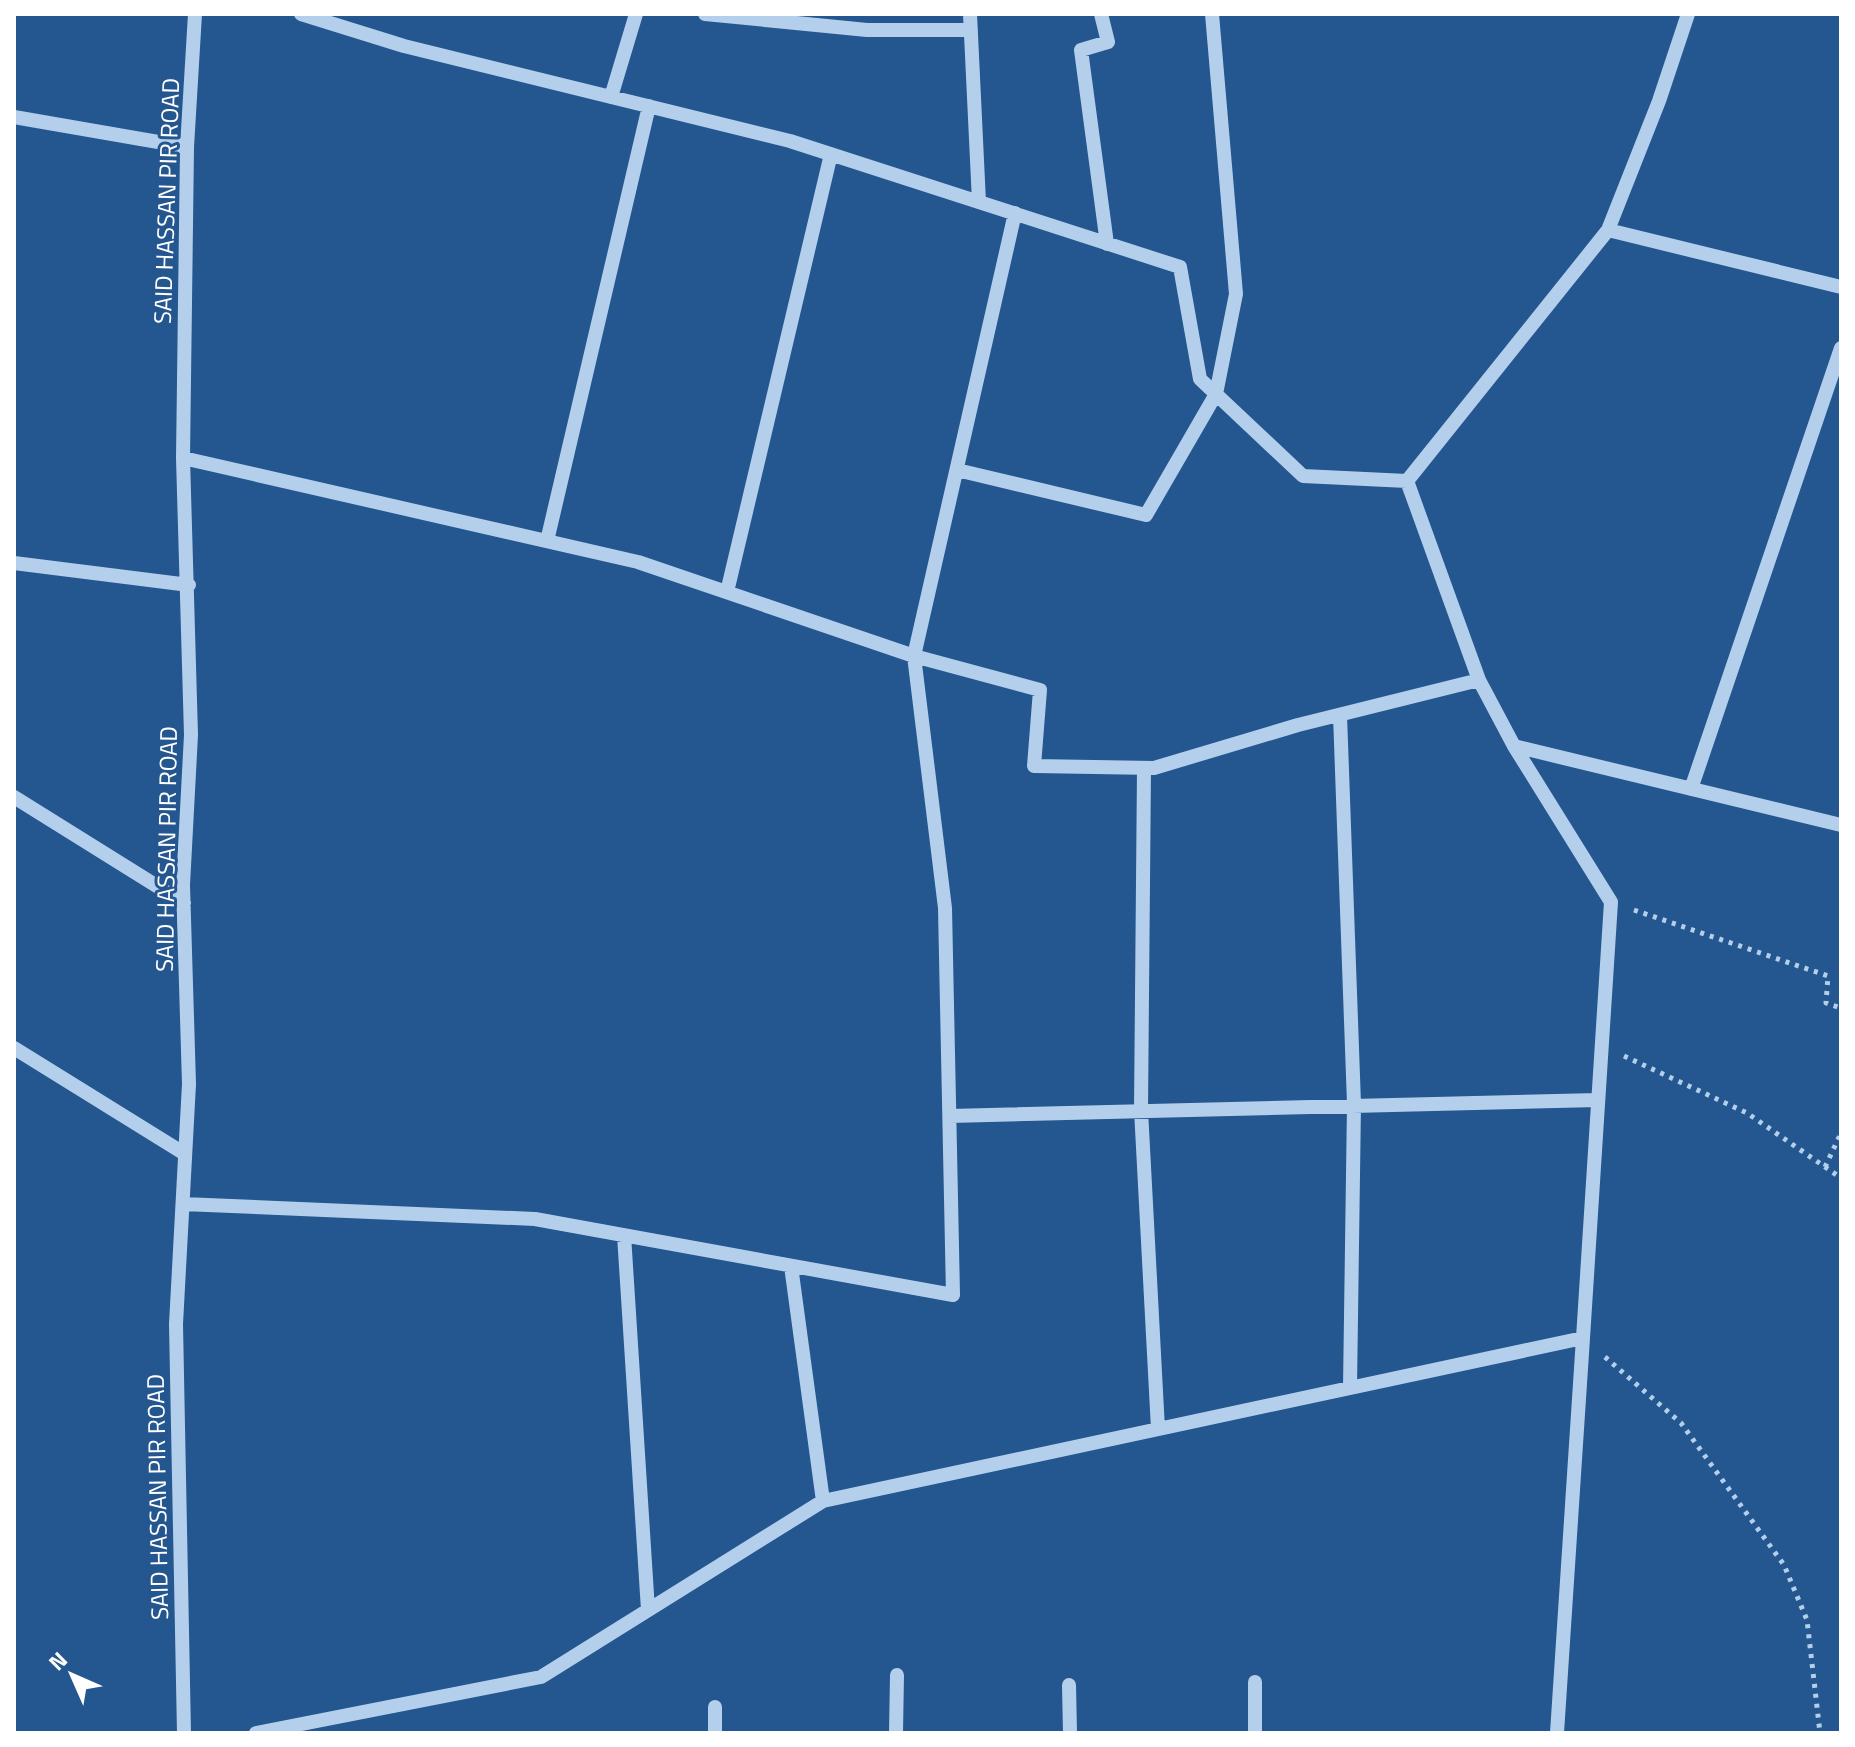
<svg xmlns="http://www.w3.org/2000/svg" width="1855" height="1747" viewBox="0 0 1855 1747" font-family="'Titillium Web',sans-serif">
<rect width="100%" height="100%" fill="#24568f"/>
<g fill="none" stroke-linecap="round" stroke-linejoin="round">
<!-- path -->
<path stroke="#b4cfec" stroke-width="5" stroke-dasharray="4 6" stroke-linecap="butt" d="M1634 910 1828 976 1826 1003 1841 1008
M1624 1056 1747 1113 1841 1178
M1825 1167 1841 1133
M1605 1357 1681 1423 1784 1565 1807 1620 1820 1733"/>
<!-- minor -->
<path stroke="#b4cfec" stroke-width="14" d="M301 14 404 46 790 141 1180 267 1200 379 1303 476 1407 481
M705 14 867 30H971
M970 14 979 202
M1101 14 1108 42 1081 50 1107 244
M611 97 636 14
M14 117 187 147
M1608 230 1841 287
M183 458 638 562 914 656 1040 690 1034 766 1154 768 1298 725 1479 680 1407 481 1608 230 1659 101 1688 14
M957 470 1146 515 1216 394 1236 294 1212 14
M547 541 649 106
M14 563 189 585
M727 592 831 154
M1479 680 1514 746 1841 825
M1340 715 1354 1104 1350 1388
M1514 746 1611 902 1583 1338
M1144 768 1141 1110 1158 1429
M1691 789 1841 348
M14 797 184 903
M14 1048 185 1154
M950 1116 1598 1100
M183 1204 535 1219 953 1295 945 908 914 656 1015 213
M624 1235 648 1610
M791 1266 823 1501
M1255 1682V1733
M1069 1685 1070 1733
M715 1707V1733
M184 1733 176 1324 189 1084 183 885 191 735 183 458 187 147 195 14
M256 1733 541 1677 823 1501 1583 1338 1557 1733
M896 1733 897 1675"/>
</g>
<g text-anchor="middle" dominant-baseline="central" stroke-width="6" stroke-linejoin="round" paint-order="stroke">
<!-- street labels -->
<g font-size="24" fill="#fff" stroke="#24568f">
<text transform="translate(166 201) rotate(-88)">SAID HASSAN PIR ROAD</text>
<text transform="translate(166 849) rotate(-89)">SAID HASSAN PIR ROAD</text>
<text transform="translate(157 1497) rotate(-91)">SAID HASSAN PIR ROAD</text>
</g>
</g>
<!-- border -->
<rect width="1855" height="1747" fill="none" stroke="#ffffff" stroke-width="32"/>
<!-- north arrow -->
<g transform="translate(72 1675) rotate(315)" stroke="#24568f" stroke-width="6" paint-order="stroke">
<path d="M0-6L14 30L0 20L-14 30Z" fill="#ffffff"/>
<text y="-12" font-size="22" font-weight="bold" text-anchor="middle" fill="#ffffff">N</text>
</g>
</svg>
